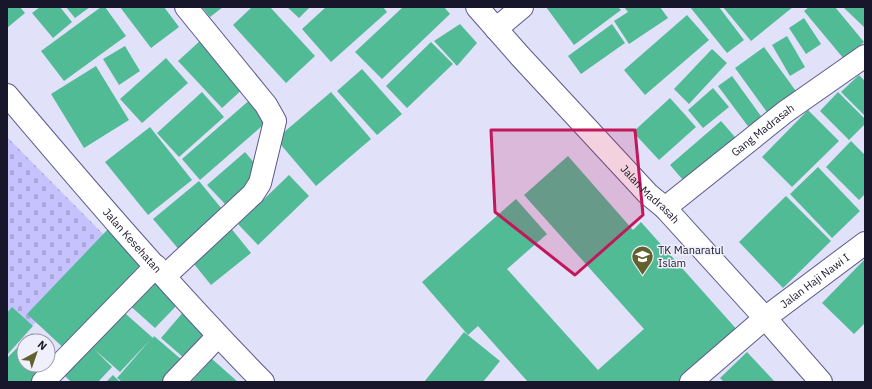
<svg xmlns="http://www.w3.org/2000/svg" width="872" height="389" viewBox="0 0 872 389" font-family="'IBM Plex Sans',sans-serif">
<defs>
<pattern id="cemetery-stones" width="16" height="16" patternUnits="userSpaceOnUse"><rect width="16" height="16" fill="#c5c2fe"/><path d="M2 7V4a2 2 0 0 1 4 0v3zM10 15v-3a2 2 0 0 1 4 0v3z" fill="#a8a6da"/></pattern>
</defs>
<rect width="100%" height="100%" fill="#e2e1fa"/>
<!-- cemetery -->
<path fill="url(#cemetery-stones)" d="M7 137 113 244 7 351Z"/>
<!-- building -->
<path fill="#51bb95" d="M7 7H20L25 13 7 28Z
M40 7H60L72 22 53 38 32 13Z
M66 7H90L75 18Z
M101 7H105L126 36 64 81 41 51Z
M120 7H164L179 27 151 48Z
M202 7H223L210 17Z
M252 7H270L315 56 286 83 233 25Z
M287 7H310L299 18Z
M326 7H383L387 12 331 62 302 29Z
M403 7H444L450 14 382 79 355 52Z
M546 7H618L621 10 574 45Z
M624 7H660L668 18 629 44 614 21 628 12Z
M690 7H719L744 40 727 53Z
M723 7H793L751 41Z
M809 7H835L864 42 844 59 804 11Z
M843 7H865V28Z
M687 15 709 40 645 95 624 70Z
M804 18 821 44 806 54 789 28Z
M460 24 477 43 457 66 434 41Z
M612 24 625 43 581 74 568 56Z
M787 36 805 67 790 76 772 45Z
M201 40 245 87 222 108 178 61Z
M431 42 453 64 407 108 386 86Z
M125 46 140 71 119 85 103 59Z
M764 47 798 94 769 115 735 68Z
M712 49 727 63 689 104 674 89Z
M166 58 188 83 142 123 120 99Z
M96 66 129 120 84 148 51 94Z
M362 69 402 114 377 135 337 91Z
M859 75 865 81V116L841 92Z
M732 76 766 123 753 133 718 86Z
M713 88 729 107 703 128 688 110Z
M202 92 224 117 179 157 157 133Z
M331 92 371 139 316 186 276 139Z
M838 92 865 119V124L849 140 820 111Z
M252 98 270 119 200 180 182 159Z
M670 98 696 127 659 160 633 132Z
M808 110 839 141 792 187 762 157Z
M721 121 741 144 690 188 670 165Z
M150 127 192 180 148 215 105 162Z
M851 141 865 155V194L859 200 826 167Z
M245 152 262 172 225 204 207 185Z
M568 156 633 230 641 222 739 332 682 382H528L478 326 468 335 422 282 516 199 547 234 507 269 598 370 644 329 524 195Z
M818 167 860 211 832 238 790 194Z
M289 175 309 196 258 245 238 224Z
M199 181 226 214 181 252 153 219Z
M786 196 831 241 783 288 739 242Z
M230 227 251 253 211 285 190 259Z
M109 228 149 266 68 352 27 314Z
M865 259V323L854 334 822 303Z
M151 277 179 303 155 328 127 303Z
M12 307 33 326 7 355V313Z
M118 307 153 338 154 336 182 360 163 382H122L117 378 150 340 120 372 94 349 112 367 98 382H71L62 373Z
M185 310 208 330 184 358 161 338Z
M464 332 500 361 483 382H424Z
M32 333 40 341H24V365H48V349L59 360 37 382H7V358Z
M747 352 775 382H724L720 378Z
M212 359 238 382H191Z
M113 375 120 382H106Z"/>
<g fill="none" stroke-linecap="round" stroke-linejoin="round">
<defs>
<g id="minor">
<path id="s1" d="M477 7 520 56 648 194 665 208 765 318 821 382"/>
<path d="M496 29 522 7"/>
<path id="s2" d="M7 95C90 193 173 290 263 382"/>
<path id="s3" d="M665 208 785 112 865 56"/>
<path d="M165 276 253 194 260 183 275 121 266 105 186 7"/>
<path d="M43 382 156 266"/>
<path d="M174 382 218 336"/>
<path id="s4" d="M691 382 765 318 865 243"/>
</g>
</defs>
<!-- minor casing -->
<use href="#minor" stroke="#5c588c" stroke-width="24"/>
<!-- minor -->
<use href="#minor" stroke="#fff" stroke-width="22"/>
</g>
<!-- marked area -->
<path fill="#c2185b" fill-opacity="0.2" stroke="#c2185b" stroke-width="3" stroke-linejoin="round" d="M491 130H635L643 215 575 275 495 212Z"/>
<!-- icons -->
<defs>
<symbol id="school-pin" viewBox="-11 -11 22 30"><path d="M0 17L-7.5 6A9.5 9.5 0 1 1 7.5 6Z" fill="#62602d" stroke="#f0f0fc"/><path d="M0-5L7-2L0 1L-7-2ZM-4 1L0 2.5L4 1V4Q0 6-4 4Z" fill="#fff"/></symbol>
</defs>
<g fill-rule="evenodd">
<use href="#school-pin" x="630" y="244" width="25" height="34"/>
</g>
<g text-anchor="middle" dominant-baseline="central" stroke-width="3" stroke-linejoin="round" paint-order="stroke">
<!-- street labels -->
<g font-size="11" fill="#18162b" stroke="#f0f0fc">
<text stroke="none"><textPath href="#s3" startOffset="125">Gang Madrasah</textPath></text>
<text stroke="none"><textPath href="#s1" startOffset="255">Jalan Madrasah</textPath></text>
<text stroke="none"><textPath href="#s2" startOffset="192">Jalan Kesehatan</textPath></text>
<text stroke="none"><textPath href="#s4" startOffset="160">Jalan Haji Nawi I</textPath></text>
</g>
<!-- poi labels -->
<g font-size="11" fill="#18162b" stroke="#f0f0fc" text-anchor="start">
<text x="658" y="250">TK Manaratul<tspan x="658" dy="13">Islam</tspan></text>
</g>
</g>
<!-- border -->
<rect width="872" height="389" fill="none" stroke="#18162b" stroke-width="16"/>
<!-- north arrow -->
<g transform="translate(36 353) rotate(40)"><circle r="19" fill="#f0f0fc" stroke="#9a99a8"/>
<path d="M0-3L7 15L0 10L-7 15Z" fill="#62602d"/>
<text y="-6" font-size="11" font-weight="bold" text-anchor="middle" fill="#18162b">N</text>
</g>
</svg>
